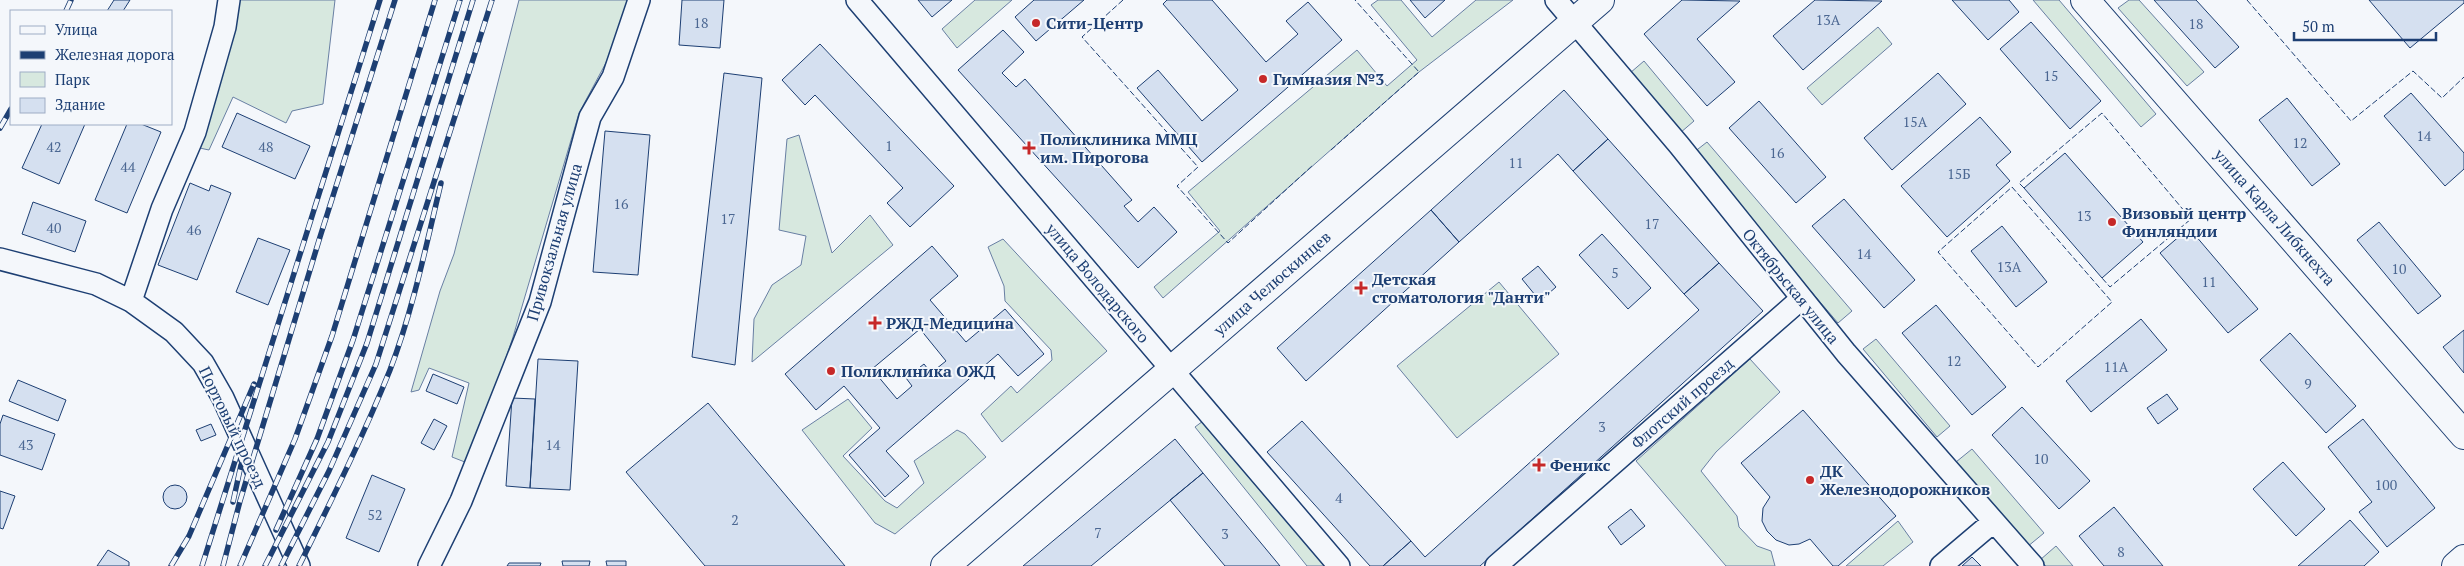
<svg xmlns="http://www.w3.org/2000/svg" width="2464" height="566" viewBox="0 0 2464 566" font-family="'PT Serif',serif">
<rect width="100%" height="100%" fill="#f4f7fb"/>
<!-- green -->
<path fill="#d7e8df" stroke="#687fa3" d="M238 0H335L323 104 292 111 286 123 233 97 209 150 195 147Z
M519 0H629L608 59 579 113 513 337 470 464 452 457 469 383 429 368 419 390 411 392 440 291 454 254Z
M975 0H1012L957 48 942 29Z
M1378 0H1401L1432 37 1476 0H1513L1419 72 1163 298 1154 287 1220 231 1188 192 1357 50 1387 86 1417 60 1371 5Z
M2033 0H2059L2156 114 2141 127Z
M2129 0H2139L2204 72 2187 86 2118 8Z
M1878 27 1892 44 1822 105 1807 88Z
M1644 61 1694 121 1680 133 1630 73Z
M799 135 832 253 870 215 893 245 752 362 754 319 772 285 801 265 806 236 779 230 787 139Z
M1707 142 1852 311 1838 323 1693 153Z
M1003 239 1107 351 1002 442 981 414 1011 386 1017 393 1052 360 1051 350 1005 301 1004 286 988 247Z
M1499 282 1559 354 1457 438 1397 366Z
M1876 339 1950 426 1937 437 1863 349Z
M1750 359 1780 392 1716 452 1701 471 1737 516 1739 527 1757 546 1771 551 1775 566H1726L1636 461Z
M848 399 872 428 843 456 885 501 897 508 924 483 914 461 957 430 965 434 986 457 895 534 875 523 802 430Z
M1207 418 1329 566H1307L1195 427Z
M1972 449 2044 533 2027 547 1956 462Z
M1898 521 1913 542 1883 566H1846Z
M2056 546 2073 566H2046L2040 560Z"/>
<!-- building -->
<path fill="#d5e0f0" stroke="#1d3f73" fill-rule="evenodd" d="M114 0H130L123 11H107Z
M682 0H724L720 48 679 45Z
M918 0H952L932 17Z
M1034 0H1084L1036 41 1015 17Z
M1167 0H1212L1266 62 1298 34 1286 21 1308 2 1342 40 1202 162 1137 88 1158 70 1202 121 1238 90 1163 4Z
M1410 0H1445L1425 18Z
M1682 0 1740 1 1697 39 1735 82 1707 106 1644 34Z
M1815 0 1882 1 1803 70 1773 36Z
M1952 0H2009L2019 12 1988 40Z
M2154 0H2196L2239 47 2215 68Z
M2369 0H2464V3L2410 48Z
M2031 22 2101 101 2070 129 2000 49Z
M1003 30 1024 52 1002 73 1016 87 1025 79 1132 200 1124 206 1138 222 1154 207 1177 232 1138 268 958 70Z
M820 44 954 186 910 227 887 203 903 188 815 95 805 105 782 80Z
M724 73 762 78 735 365 692 357Z
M1938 73 1966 104 1892 170 1864 138Z
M1564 90 1608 139 1573 171 1558 154 1459 242 1431 210Z
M2411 93 2464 153V169L2445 186 2384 116Z
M2287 98 2340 164 2312 186 2259 120Z
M1759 101 1826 177 1796 203 1729 128Z
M237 113 310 146 295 179 222 147Z
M1980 117 2011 152 1996 165 2010 181 1947 237 1901 186Z
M42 124H85L59 184 22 168Z
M127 124H141L161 132 127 213 95 200Z
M605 131 650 135 638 275 593 272Z
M1608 139 1719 263 1684 294 1573 171Z
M2065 153 2143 242 2102 278 2024 188Z
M190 183 209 191 211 185 231 193 197 280 158 265Z
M1844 199 1915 280 1884 308 1812 226Z
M33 202 86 221 75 252 22 234Z
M1431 210 1459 242 1306 381 1277 348Z
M2379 222 2441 296 2418 314 2357 240Z
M2002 226 2047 282 2016 307 1971 251Z
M2189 228 2258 309 2228 333 2160 253Z
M1602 234 1651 288 1628 309 1579 255Z
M258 238 290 250 268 305 236 292Z
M932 246 958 276 930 300 966 342 1005 309 1044 354 1018 376 998 354 886 451 909 476 885 497 849 455 880 428 844 386 816 410 785 374ZM920 329 946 361 931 373 924 364 906 378 912 386 897 399 872 369Z
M1719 263 1763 311 1480 566H1383L1411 541 1425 557 1699 310 1684 294Z
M1538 266 1556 287 1540 301 1522 279Z
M1936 305 2006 387 1972 415 1902 333Z
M2141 319 2167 350 2091 412 2066 381Z
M2464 330V373L2443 347Z
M2290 333 2356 406 2326 433 2260 360Z
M538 359 578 361 570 490 530 488Z
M433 374 464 387 457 404 426 391Z
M18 380 66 400 58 421 9 401Z
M2167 394 2178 409 2158 424 2147 408Z
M512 398 535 399 530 488 506 486Z
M708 403 845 566H705L626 472Z
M2022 407 2090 481 2059 509 1992 435Z
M1803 410 1896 516 1838 566H1833L1810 539 1799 544 1789 545 1776 540 1767 531 1762 521 1763 508 1770 497 1741 463Z
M3 415 55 434 42 470 0 455V424Z
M434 419 447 426 434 450 421 443Z
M2363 419 2435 508 2387 547 2359 512 2372 502 2328 447Z
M1302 421 1411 541 1383 566H1370L1267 452Z
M211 424 216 435 201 441 196 430Z
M1175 439 1203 473 1091 566H1023Z
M2283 462 2325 509 2296 536 2253 489Z
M1203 473 1280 566H1225L1170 500Z
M372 475 405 489 379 552 346 538Z
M163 497a12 12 0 1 1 24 0a12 12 0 1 1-24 0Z
M0 491 15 496 3 529 0 528Z
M2114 507 2163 566H2104L2079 536Z
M1631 509 1645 526 1621 545 1608 527Z
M2350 520 2379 552 2364 566H2298Z
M108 550 129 562V566H97Z
M1972 557 1981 566H1962Z
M562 561H590L589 566H563Z
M606 561H626V566H607Z
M509 563H541L540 566H507Z"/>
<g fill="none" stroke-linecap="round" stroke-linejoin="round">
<defs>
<path id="minor" d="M857 0 1339 566
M1556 0 1679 145 1846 353 2033 566
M0 259 96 284 131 301 174 332 203 363 223 398 299 566
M131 301 162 209 195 132 225 27 229 0
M429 566 461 501 540 302 590 117 613 77 639 0
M1496 566 1801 299
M1941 566 1993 522"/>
<path id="major" d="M2085 0 2464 435
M945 566 1600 0
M2456 566 2464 559"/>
</defs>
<!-- minor casing -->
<use href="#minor" stroke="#1d3f73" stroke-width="24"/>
<!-- major casing -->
<use href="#major" stroke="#1d3f73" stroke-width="30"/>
<!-- minor -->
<use href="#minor" stroke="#f4f7fb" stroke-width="21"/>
<!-- major -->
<use href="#major" stroke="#f4f7fb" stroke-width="28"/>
<defs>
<path id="rail" d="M66 11 71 0
M0 128 11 109
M233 502 241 465
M276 530 317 439 353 340 460 0
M171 566 189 536 254 384
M202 566 380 0
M223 566 240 501 320 237 395 0
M240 566 295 439 332 336 435 0
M265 566 328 442 367 343 473 0
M281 566 329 471 376 364 492 0
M299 566C331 501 363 437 390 370 413 310 426 246 441 183"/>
</defs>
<!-- rail casing -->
<use href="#rail" stroke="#1d3f73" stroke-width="5.5"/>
<!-- rail -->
<use href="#rail" stroke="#f4f7fb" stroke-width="4" stroke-dasharray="11" stroke-linecap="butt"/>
<!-- fence -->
<path stroke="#1d3f73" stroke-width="1" stroke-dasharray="6 2.5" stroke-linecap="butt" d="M1123 0 1082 37 1198 167 1177 186 1228 243 1313 165
M2247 0 2351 121 2413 71 2442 98 2464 77
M1331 150 1419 72 1355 0
M2012 187 2112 302 2038 367 1938 252Z
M2024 188 2019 183 2102 113 2191 219 2110 287 2102 278"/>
</g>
<!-- markers -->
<g fill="#c62828" stroke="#f4f7fb" stroke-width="2">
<circle cx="1036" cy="23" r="5"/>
<circle cx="1263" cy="79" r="5"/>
<path d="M1026.5 140.5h5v5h5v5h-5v5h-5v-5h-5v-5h5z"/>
<circle cx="2112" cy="222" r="5"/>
<path d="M1358.5 280.5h5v5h5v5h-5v5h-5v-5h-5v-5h5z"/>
<path d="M872.5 315.5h5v5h5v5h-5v5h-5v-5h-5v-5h5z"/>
<circle cx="831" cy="371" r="5"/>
<path d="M1536.5 457.5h5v5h5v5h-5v5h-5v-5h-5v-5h5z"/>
<circle cx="1810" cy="480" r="5"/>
</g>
<g text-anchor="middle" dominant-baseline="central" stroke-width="4" stroke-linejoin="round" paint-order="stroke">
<!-- number labels -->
<g font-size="14" fill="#4b6792">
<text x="1828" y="19">13А</text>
<text x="701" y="22">18</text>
<text x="2196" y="23">18</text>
<text x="2051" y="75">15</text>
<text x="1915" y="121">15А</text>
<text x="2424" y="135">14</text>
<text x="2300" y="142">12</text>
<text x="889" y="145">1</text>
<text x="54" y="146">42</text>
<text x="266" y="146">48</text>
<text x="1777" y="152">16</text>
<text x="1516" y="162">11</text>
<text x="128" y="166">44</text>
<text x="1959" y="173">15Б</text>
<text x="621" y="203">16</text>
<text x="2084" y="215">13</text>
<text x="728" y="218">17</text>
<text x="1652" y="223">17</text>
<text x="54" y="227">40</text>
<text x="194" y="229">46</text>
<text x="1864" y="253">14</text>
<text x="2009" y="266">13А</text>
<text x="2399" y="268">10</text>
<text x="1615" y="272">5</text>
<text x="2209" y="281">11</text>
<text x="1954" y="360">12</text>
<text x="2116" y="366">11А</text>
<text x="2308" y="383">9</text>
<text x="1602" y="426">3</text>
<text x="26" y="444">43</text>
<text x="553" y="444">14</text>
<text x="2041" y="458">10</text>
<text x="2386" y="484">100</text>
<text x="1339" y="497">4</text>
<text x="375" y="514">52</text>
<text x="735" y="519">2</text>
<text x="1098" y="532">7</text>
<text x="1225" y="533">3</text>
<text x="2121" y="551">8</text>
</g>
<!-- poi labels -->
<g font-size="16" font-weight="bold" fill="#1d3f73" stroke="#f4f7fb" text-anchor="start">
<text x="1046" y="23">Сити-Центр</text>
<text x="1273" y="79">Гимназия №3</text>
<text x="1040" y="139">Поликлиника ММЦ<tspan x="1040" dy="18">им. Пирогова</tspan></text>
<text x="2122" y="213">Визовый центр<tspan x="2122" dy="18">Финляндии</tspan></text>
<text x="1372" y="279">Детская<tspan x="1372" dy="18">стоматология "Данти"</tspan></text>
<text x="886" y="323">РЖД-Медицина</text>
<text x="841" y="371">Поликлиника ОЖД</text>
<text x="1550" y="465">Феникс</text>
<text x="1820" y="471">ДК<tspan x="1820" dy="18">Железнодорожников</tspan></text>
</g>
<!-- street labels -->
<g font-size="16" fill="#1d3f73" stroke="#f4f7fb">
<text transform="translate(2275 217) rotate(49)">улица Карла Либкнехта</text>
<text transform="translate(554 242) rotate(-74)">Привокзальная улица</text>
<text transform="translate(1098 283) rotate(50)">улица Володарского</text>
<text transform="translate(1272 283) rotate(-41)">улица Челюскинцев</text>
<text transform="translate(1791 286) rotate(51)">Октябрьская улица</text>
<text transform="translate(1682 403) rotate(-41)">Флотский проезд</text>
<text transform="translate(233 427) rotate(64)">Портовый проезд</text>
</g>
</g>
<!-- legend -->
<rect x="10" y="10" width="162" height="115" fill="#f4f7fb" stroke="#9eadc5"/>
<rect x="20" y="26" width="25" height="8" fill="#f4f7fb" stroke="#9eadc5"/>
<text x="55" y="35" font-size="15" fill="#1d3f73">Улица</text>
<rect x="20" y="51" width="25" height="8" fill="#1d3f73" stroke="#9eadc5"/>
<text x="55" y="60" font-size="15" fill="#1d3f73">Железная дорога</text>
<rect x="20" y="72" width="25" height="15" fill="#d7e8df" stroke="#9eadc5"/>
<text x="55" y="85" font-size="15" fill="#1d3f73">Парк</text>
<rect x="20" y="98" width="25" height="15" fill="#d5e0f0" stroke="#9eadc5"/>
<text x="55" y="110" font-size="15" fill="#1d3f73">Здание</text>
<!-- scale -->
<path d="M2294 32v8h142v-8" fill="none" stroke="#1d3f73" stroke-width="2.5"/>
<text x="2302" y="32" font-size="15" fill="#1d3f73" stroke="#f4f7fb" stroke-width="4" paint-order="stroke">50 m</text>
</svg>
